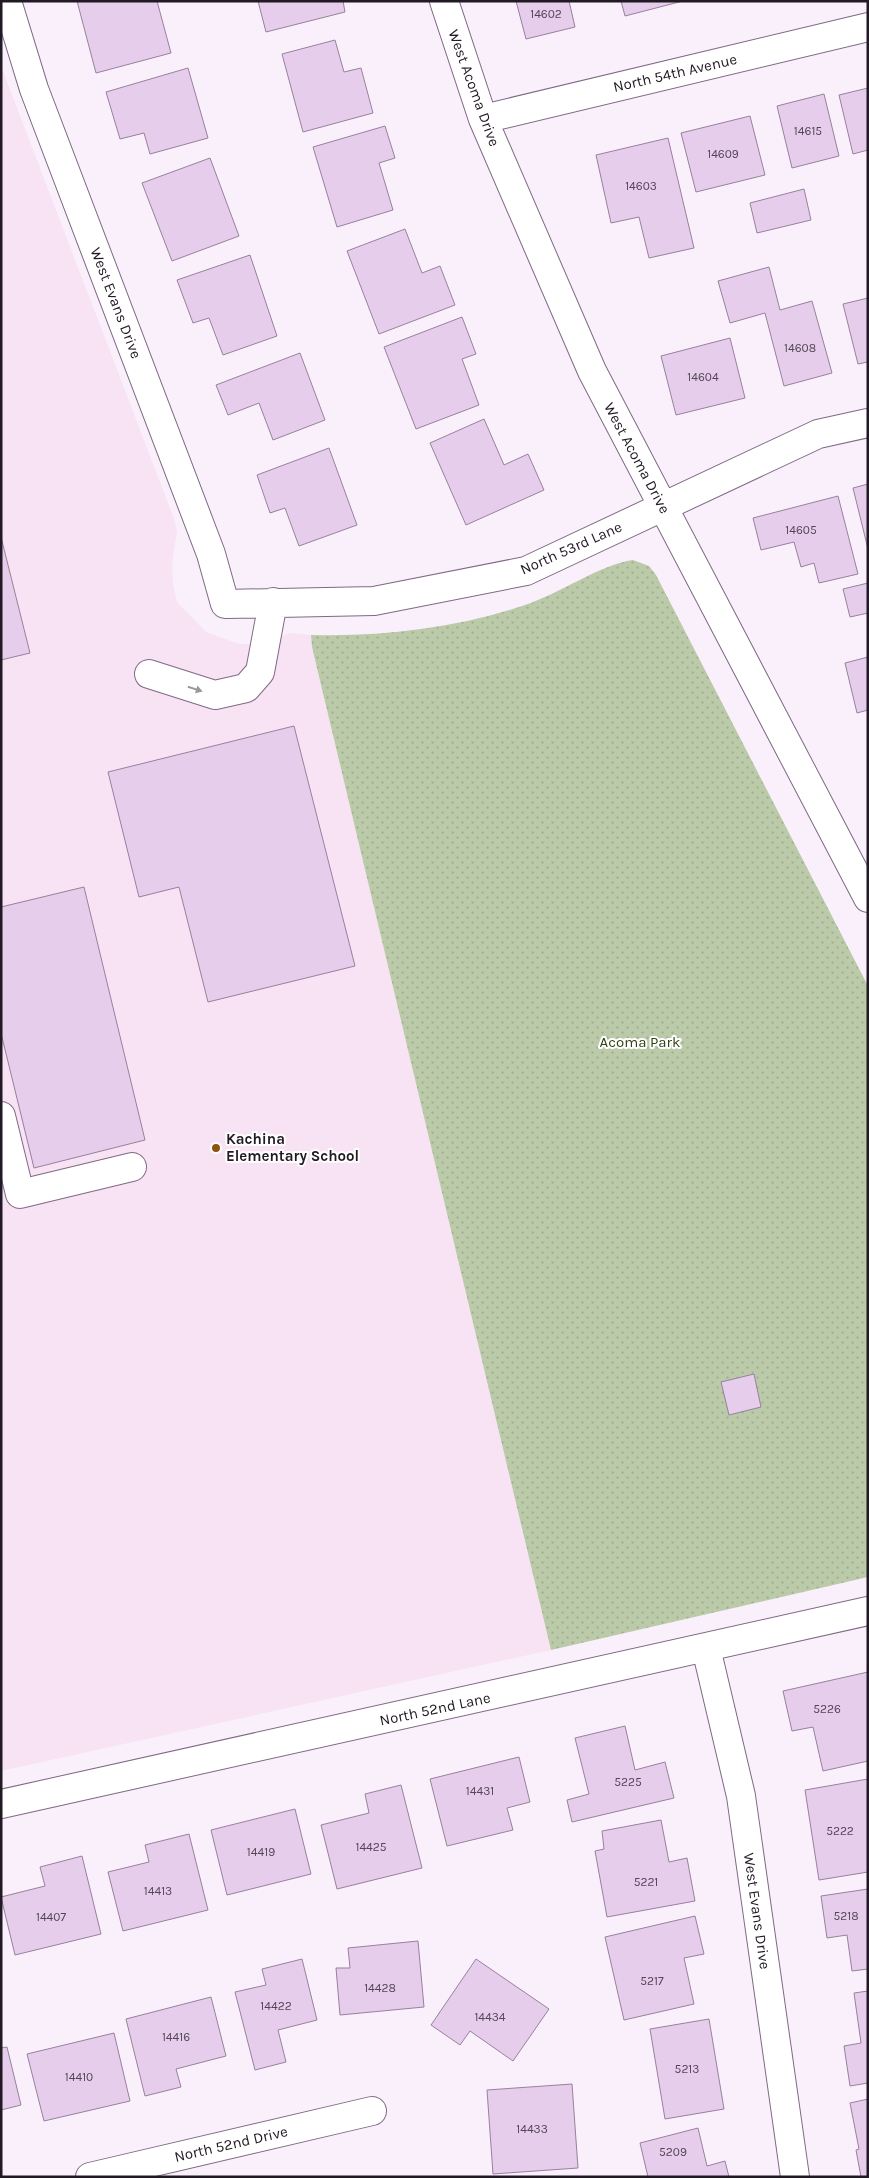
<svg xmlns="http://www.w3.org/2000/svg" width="869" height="2178" viewBox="0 0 869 2178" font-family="Karla,sans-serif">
<defs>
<pattern id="park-dots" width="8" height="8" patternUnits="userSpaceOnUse" patternTransform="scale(1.25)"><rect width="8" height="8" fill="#bbcaa9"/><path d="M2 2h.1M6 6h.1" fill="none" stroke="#a0ad91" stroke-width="1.8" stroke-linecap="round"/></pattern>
</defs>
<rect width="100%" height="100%" fill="#faf0fc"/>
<!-- education -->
<path fill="#f7e3f3" d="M1 66 173 516 177 531 172 565 173 584 177 602 206 632 239 644H255L291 633 311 635 312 647 551 1650 1 1771Z"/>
<!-- park -->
<path fill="url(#park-dots)" d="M633 560 649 566 656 575 868 986V1577L551 1650 312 647 311 635C382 637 457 628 525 605 559 594 601 564 633 560Z"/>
<!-- building -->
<path fill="#e6cdeb" stroke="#97819c" d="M77 1H157L171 53 96 73Z
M258 1H343L345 12 266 32Z
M516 1H569L575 27 526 39Z
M621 1H683L625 16Z
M335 40 344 72 361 68 373 113 303 132 282 54Z
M188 68 208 138 150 154 144 133 120 139 106 92Z
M868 88V150L853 154 839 95Z
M824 94 839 156 792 168 777 106Z
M750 116 765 175 696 192 681 133Z
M385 126 395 158 379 163 393 210 337 227 313 147Z
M668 138 694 248 649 258 639 217 611 223 596 155Z
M210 158 239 236 172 261 142 183Z
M804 189 811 220 757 233 750 203Z
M405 229 422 273 440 266 455 305 379 334 347 251Z
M250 255 277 336 223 355 209 318 193 323 177 280Z
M769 267 780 310 812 301 832 373 784 386 765 313 730 323 718 281Z
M868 298V362L858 364 843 304Z
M462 317 476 354 462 359 479 405 416 429 384 347Z
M730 338 745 398 676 415 661 356Z
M300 353 325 420 273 440 259 403 228 415 216 385Z
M484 419 504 465 528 454 544 490 466 525 430 443Z
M329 448 357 525 299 546 285 508 270 513 257 475Z
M868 484V549L853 488Z
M838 496 858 574 819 583 814 563 801 567 794 542 761 550 753 518Z
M1 537 30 653 1 660Z
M868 583V613L850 617 843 589Z
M868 657V710L857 713 845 663Z
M294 726 355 966 208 1002 179 887 139 897 108 772Z
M84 887 145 1140 34 1168 1 1033V907Z
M754 1374 761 1407 729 1415 721 1382Z
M868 1672V1761L823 1771 813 1727 792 1731 783 1691Z
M625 1726 635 1770 665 1762 674 1798 572 1822 567 1800 589 1794 575 1738Z
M519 1757 530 1802 507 1808 513 1830 447 1846 430 1779Z
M868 1779V1872L819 1880 805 1790Z
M401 1785 422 1868 337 1889 321 1825 369 1813 365 1794Z
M295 1809 311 1874 227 1895 211 1830Z
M661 1820 669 1862 687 1858 695 1901 607 1917 595 1851 604 1849 602 1831Z
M189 1834 208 1910 123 1931 108 1872 149 1862 145 1845Z
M82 1856 101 1934 15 1955 1 1897 45 1886 40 1867Z
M868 1889V1969L852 1971 847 1935 827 1938 821 1896Z
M695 1916 704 1954 684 1958 694 2004 624 2020 605 1937Z
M418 1941 424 2007 340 2015 336 1968H350L348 1948Z
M302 1959 317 2020 278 2030 286 2062 255 2070 235 1992 266 1985 262 1969Z
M476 1959 549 2009 513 2061 470 2031 460 2045 431 2025Z
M868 1991V2083L850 2086 844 2046 861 2043 854 1993Z
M211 1997 226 2056 176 2069 181 2087 145 2096 126 2019Z
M709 2019 724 2109 665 2119 650 2029Z
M114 2033 130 2101 44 2121 27 2054Z
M7 2047 21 2105 1 2110V2048Z
M572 2084 578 2168 493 2174 487 2090Z
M868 2099V2177H861L856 2150 859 2149 850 2103Z
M698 2128 707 2166 725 2161 729 2177H648L640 2143Z"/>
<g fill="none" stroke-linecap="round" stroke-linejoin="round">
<defs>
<path id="minor" d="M7 1 34 89 211 554 225 604 374 601 526 571 818 434 868 423
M444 1 483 119 592 371 868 898
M483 119 868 27
M149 674 215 695 246 688 260 672 273 602
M1 1116 20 1194 132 1167
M706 1648 741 1796 795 2177
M1 1804 868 1611
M90 2177 372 2111"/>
</defs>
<!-- minor casing -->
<use href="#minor" stroke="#7f6984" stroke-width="30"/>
<!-- minor -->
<use href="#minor" stroke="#fff" stroke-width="28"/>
</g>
<!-- one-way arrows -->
<defs><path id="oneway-solid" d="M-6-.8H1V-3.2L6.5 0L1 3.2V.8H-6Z" transform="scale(1.25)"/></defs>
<use fill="#9b989c" href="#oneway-solid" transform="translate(195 689) rotate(18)"/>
<!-- markers -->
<circle fill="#8e5310" stroke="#fff" stroke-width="2" cx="216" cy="1148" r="5"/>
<g text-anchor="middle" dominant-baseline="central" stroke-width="4" stroke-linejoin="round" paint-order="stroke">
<!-- number labels -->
<g font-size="12" fill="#524655">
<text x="546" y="14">14602</text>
<text x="808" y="131">14615</text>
<text x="723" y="154">14609</text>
<text x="641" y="186">14603</text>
<text x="800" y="348">14608</text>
<text x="703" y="377">14604</text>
<text x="801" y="530">14605</text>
<text x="827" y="1709">5226</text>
<text x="628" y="1782">5225</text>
<text x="480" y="1791">14431</text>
<text x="840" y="1831">5222</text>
<text x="371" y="1847">14425</text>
<text x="261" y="1852">14419</text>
<text x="646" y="1882">5221</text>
<text x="158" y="1891">14413</text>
<text x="846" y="1916">5218</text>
<text x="51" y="1917">14407</text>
<text x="652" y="1981">5217</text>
<text x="380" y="1988">14428</text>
<text x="276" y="2006">14422</text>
<text x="490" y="2017">14434</text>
<text x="176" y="2037">14416</text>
<text x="687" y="2069">5213</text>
<text x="79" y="2077">14410</text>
<text x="532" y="2129">14433</text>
<text x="673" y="2152">5209</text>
</g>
<!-- street labels -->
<g font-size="15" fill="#211923" stroke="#fff">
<text transform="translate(675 73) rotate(-13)">North 54th Avenue</text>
<text transform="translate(474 88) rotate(70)">West Acoma Drive</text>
<text transform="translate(116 303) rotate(69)">West Evans Drive</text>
<text transform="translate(637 458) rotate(62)">West Acoma Drive</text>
<text transform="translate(571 548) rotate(-24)">North 53rd Lane</text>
<text transform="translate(435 1709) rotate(-12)">North 52nd Lane</text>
<text transform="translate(757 1911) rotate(82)">West Evans Drive</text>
<text transform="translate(231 2144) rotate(-13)">North 52nd Drive</text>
</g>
<!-- park labels -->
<g font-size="15" fill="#2f4210" stroke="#fff">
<text x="640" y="1042">Acoma Park</text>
</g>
<!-- poi labels -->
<g font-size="15" font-weight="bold" fill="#211923" stroke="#fff" text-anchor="start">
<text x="226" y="1139">Kachina<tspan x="226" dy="17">Elementary School</tspan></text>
</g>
</g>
<!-- border -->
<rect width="869" height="2178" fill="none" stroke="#211923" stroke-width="5"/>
</svg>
